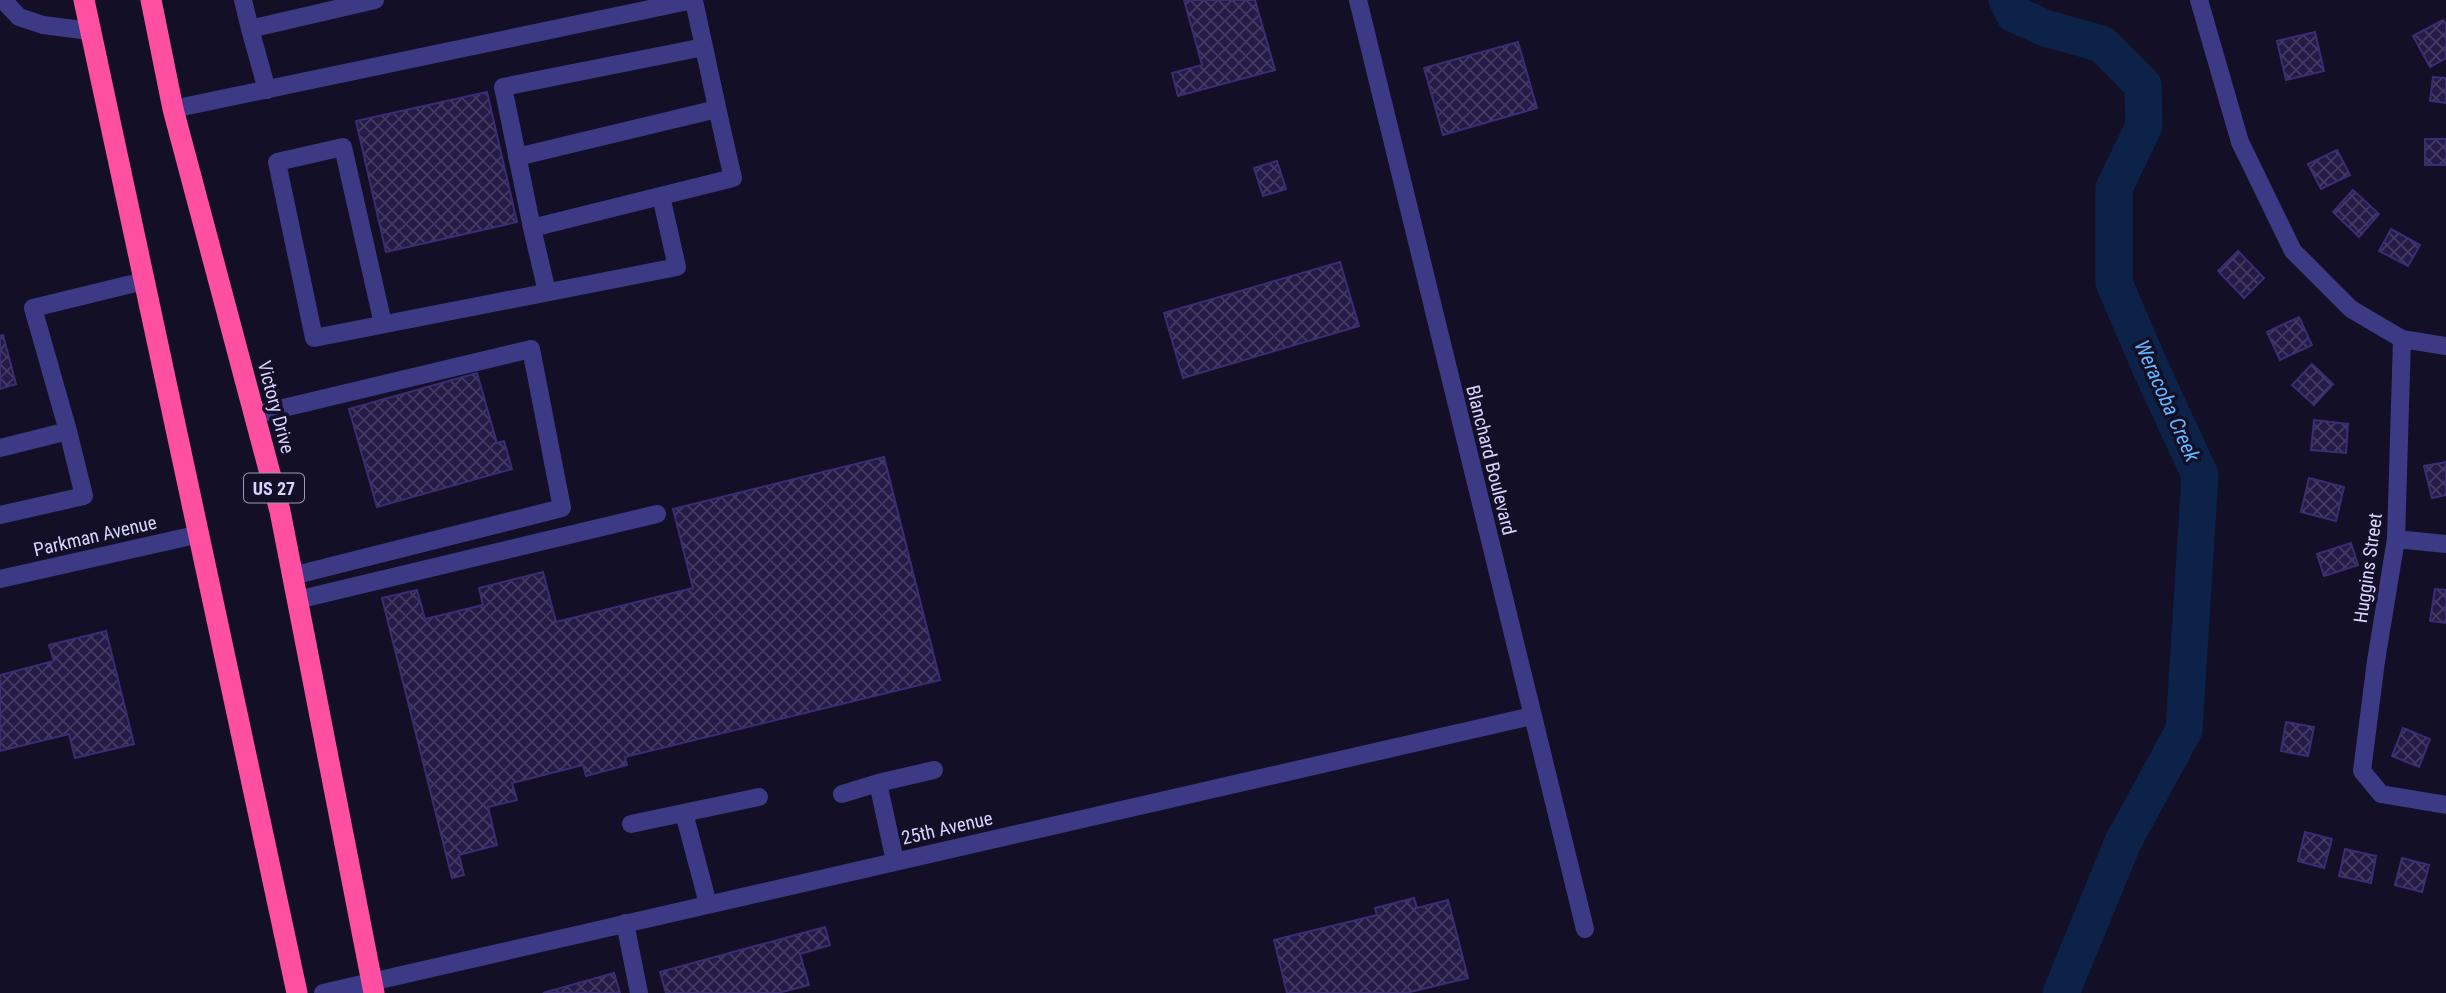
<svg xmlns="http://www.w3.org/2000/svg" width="2446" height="993" viewBox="0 0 2446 993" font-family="'Roboto Condensed',sans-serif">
<defs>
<pattern id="building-cross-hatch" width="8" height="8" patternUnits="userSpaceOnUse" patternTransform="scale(1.75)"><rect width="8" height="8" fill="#241b47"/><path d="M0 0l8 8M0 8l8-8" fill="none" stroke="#433b63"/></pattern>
</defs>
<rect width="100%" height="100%" fill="#130f26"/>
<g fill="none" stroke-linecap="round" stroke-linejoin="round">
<!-- river -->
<path stroke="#0c2248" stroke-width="37" d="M2007 0 2014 14 2045 28 2102 44 2143 85 2144 126 2114 188V283L2151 369 2200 475 2184 730 2123 842 2061 993"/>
</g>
<!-- building -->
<path fill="url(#building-cross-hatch)" stroke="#3b2d73" stroke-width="2" d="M1184 0H1255L1275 70 1178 96 1172 73 1202 65Z
M2443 20 2446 24V58L2430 67 2413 36Z
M2315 32 2324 71 2286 80 2277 41Z
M1518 42 1537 108 1443 135 1424 68Z
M2433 77 2446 78V103L2430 101Z
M487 92 517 222 386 252 356 121Z
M2425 139H2446V165H2425Z
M2337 150 2350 175 2321 189 2308 164Z
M1277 161 1286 189 1263 196 1254 168Z
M2353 190 2379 214 2359 237 2333 212Z
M2391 229 2420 245 2408 266 2379 251Z
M2238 251 2264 278 2244 298 2218 271Z
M1340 262 1359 326 1183 378 1164 313Z
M2299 317 2312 345 2280 360 2267 332Z
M3 335 16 384 0 389V336Z
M2312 364 2333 384 2314 405 2292 385Z
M477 373 497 443 504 441 512 469 377 507 349 409Z
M2314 420 2348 424 2346 453 2311 450Z
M884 457 940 680 625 757 627 765 586 776 583 765 512 783 517 800 488 807 497 845 459 855 464 875 452 878 382 598 417 590 425 619 483 605 479 588 543 572 556 622 693 588 673 509Z
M2446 462V495L2432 498 2424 466Z
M2309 478 2344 487 2336 521 2301 512Z
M2351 543 2358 565 2324 576 2317 554Z
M2435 589 2446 590V623L2430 621Z
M106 631 134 744 75 758 69 734 0 751V675L54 661 49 645Z
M2286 722 2314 727 2308 756 2281 751Z
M2403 728 2430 739 2419 767 2392 756Z
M2305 832 2332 839 2324 868 2298 861Z
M2345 849 2376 856 2371 883 2339 876Z
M2402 858 2429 865 2422 892 2395 885Z
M1414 898 1417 908 1448 900 1468 978 1406 993H1287L1274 940 1377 915 1375 908Z
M825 927 830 945 800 954 809 985 778 993H666L660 972Z
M614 973 620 993H543Z"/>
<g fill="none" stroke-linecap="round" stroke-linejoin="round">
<!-- minor -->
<path stroke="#3d3a85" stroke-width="18" d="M3 0 19 17 43 25 90 31
M243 0 250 29 375 0
M1358 0 1585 929
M2199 0 2240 142 2293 251 2351 309 2402 339 2446 346
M694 1C707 60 719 119 733 178L532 228 503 87 704 47
M250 29 267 90
M173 109 693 0
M517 157 717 109
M532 228 547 292
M383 324 343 147 277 162 314 338C435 314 556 290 677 267L661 196
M2402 339 2396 539 2376 661 2362 771 2381 794 2446 805
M254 415 531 349 562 508 292 576
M0 448 68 431 33 308 144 281
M0 515 84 496 68 431
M2396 539 2446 544
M0 579 200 534
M297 600 657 514
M842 794 878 783
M684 813 708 904
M631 824 759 797
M895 861 878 783 934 770
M625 923 639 993
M323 993 1532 716"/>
<!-- highway -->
<path stroke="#ff4fa3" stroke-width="21" d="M84 0 297 993
M151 0 173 109 280 511 374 993"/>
</g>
<g text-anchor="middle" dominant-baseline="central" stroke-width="7" stroke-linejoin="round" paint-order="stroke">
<!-- shield labels -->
<rect fill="#130f26" stroke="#9e99be" stroke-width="2" x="244" y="473.5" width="60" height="29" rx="5"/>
<g font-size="18" font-weight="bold" fill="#d9d4ff">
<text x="274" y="488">US 27</text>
</g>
<!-- street labels -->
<g font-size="19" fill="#d9d4ff" stroke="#130f26">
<text transform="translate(276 407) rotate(75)">Victory Drive</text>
<text transform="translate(1491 460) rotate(76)">Blanchard Boulevard</text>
<text transform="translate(95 536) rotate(-13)">Parkman Avenue</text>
<text transform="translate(2368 568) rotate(-82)">Huggins Street</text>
<text transform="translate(947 828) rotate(-13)">25th Avenue</text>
</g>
<!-- water labels -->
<g font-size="21" font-style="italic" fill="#62b6ff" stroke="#130f26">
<text transform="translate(2167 401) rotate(66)">Weracoba Creek</text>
</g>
</g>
</svg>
